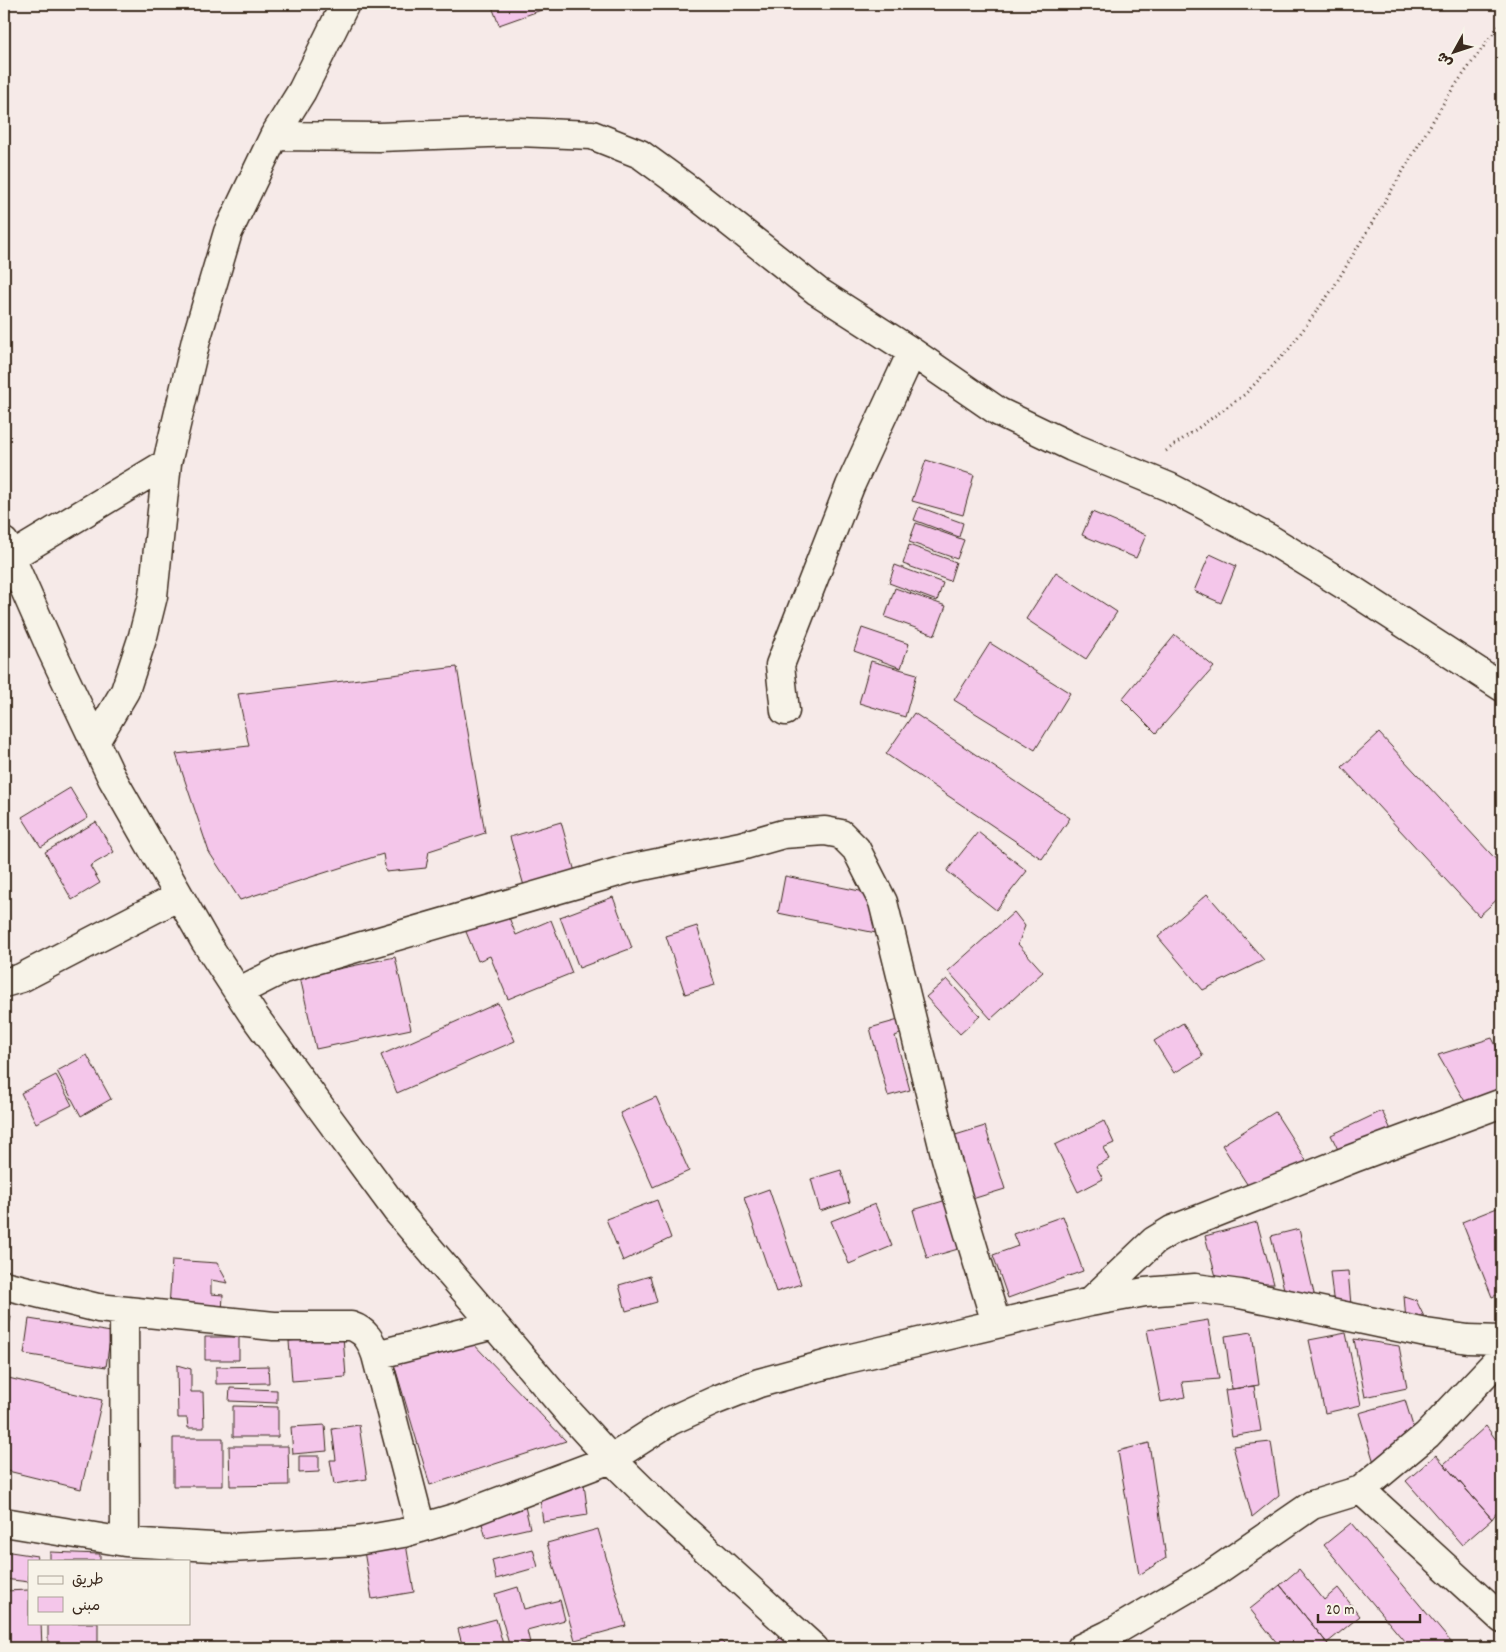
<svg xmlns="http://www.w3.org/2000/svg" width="1506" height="1652" viewBox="0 0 1506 1652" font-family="Dekko,'Playpen Sans Arabic',sans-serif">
<rect width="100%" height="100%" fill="#f6eae8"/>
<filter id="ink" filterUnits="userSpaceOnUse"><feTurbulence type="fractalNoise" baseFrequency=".02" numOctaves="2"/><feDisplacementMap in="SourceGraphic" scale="10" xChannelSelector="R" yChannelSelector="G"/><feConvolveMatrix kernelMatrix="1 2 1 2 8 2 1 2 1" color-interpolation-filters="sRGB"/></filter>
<g filter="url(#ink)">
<!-- building -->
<path fill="#f4c6ea" stroke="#3b2a1e" d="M491 4H546L547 8 499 25Z
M926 460 974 475 963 515 912 501Z
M919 507 963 523 959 537 914 520Z
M1092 512 1146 535 1136 558 1082 535Z
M916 523 964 540 957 559 909 542Z
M909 545 956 562 950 581 903 564Z
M1210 554 1236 566 1221 603 1194 591Z
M895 565 943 583 937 601 889 583Z
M1056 572 1117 612 1086 659 1026 619Z
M895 588 946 606 935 635 885 617Z
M862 628 909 644 901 668 854 651Z
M1175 635 1214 667 1156 733 1122 699Z
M990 643 1070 693 1035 750 954 700Z
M871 661 917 674 905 717 859 703Z
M457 667 485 833 429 851 426 868 386 872 383 854 240 900 209 852 176 754 249 746 238 694Z
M914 713 1070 818 1042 859 886 754Z
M1379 733 1502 866V895L1479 916 1342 767Z
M70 788 88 818 41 847 22 817Z
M96 822 114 852 90 866 100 883 72 900 45 852Z
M561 822 575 872 524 886 510 837Z
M978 832 1027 871 996 910 947 871Z
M785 876 870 893 876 933 778 913Z
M1207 894 1264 960 1203 990 1158 937Z
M613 897 632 948 579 968 560 917Z
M506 910 516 935 551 920 572 973 508 999 490 956 478 961 464 927Z
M1014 912 1025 926 1018 944 1043 972 991 1019 948 971Z
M697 926 715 985 685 994 666 936Z
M395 957 411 1029 316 1049 300 977Z
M947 979 980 1016 960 1034 926 997Z
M498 1003 515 1041 397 1093 381 1055Z
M902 1019 905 1032 895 1036 910 1090 888 1096 870 1028Z
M1183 1023 1203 1056 1174 1073 1154 1041Z
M1492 1038 1502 1057V1089L1467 1105 1438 1055Z
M87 1055 111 1099 81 1116 57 1071Z
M56 1075 72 1105 36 1123 21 1093Z
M656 1097 689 1171 653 1187 620 1113Z
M1382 1111 1394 1136 1343 1160 1331 1135Z
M1275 1112 1307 1162 1254 1195 1222 1145Z
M1104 1121 1114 1143 1103 1148 1109 1159 1096 1166 1103 1179 1078 1192 1055 1145Z
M985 1126 1005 1189 972 1199 952 1136Z
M841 1170 850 1202 820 1211 811 1179Z
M769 1189 801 1284 776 1292 744 1198Z
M950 1199 965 1247 927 1258 913 1210Z
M657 1200 671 1238 623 1261 606 1219Z
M875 1204 892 1246 849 1264 831 1221Z
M1502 1206V1293L1492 1297 1462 1222Z
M1063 1216 1083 1271 1008 1298 993 1255 1018 1246 1013 1234Z
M1257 1222 1274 1284H1218L1205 1236Z
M1299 1229 1315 1298 1285 1293 1271 1236Z
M172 1260 217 1263 228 1283 211 1280V1294L223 1295 222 1312 169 1308Z
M1348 1271 1351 1305 1334 1306 1330 1272Z
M650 1276 657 1302 626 1311 619 1285Z
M1404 1296 1416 1300 1428 1325 1406 1321Z
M4 1315 11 1317 4 1344Z
M29 1319 111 1332 106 1367 24 1354Z
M1208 1320 1219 1379 1182 1382 1185 1397 1161 1402 1147 1330Z
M1252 1332 1259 1385 1232 1389 1225 1336Z
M1346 1333 1361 1405 1325 1413 1309 1340Z
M343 1336 346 1377 292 1381 289 1341Z
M466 1336 566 1441 430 1485 394 1364Z
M205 1337H239V1360H205Z
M1354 1339 1399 1346 1407 1388 1365 1397Z
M177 1365 191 1369V1392H203L204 1428H188L187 1418H178Z
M268 1366 269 1383 216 1384V1367Z
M4 1377 102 1400 81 1489 4 1470Z
M1254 1386 1261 1431 1232 1436 1225 1390Z
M230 1388 277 1390V1403L229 1401Z
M1405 1400 1416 1436 1375 1466 1359 1413Z
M233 1406 278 1407V1437H233Z
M325 1425 327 1451 293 1454 291 1427Z
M359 1425 367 1479 334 1484 330 1460H336L332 1429Z
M1486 1426 1502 1448V1505L1492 1519 1444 1464Z
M173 1438H223V1486H173Z
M1271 1442 1279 1495 1252 1517 1233 1446Z
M1149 1443 1166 1558 1139 1575 1118 1451Z
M229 1446H288L289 1485 230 1486Z
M1436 1455 1492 1519 1462 1545 1406 1481Z
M299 1456H319V1472L299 1473Z
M584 1484 588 1515 543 1522 539 1491Z
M524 1502 530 1528 486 1538 479 1513Z
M1351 1523 1456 1648H1410L1324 1545Z
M598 1529 626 1626 575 1640 547 1543Z
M406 1544 414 1592 372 1599 364 1551Z
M533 1549 538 1567 496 1579 492 1560Z
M4 1551 37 1556 36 1561H29V1582L4 1579Z
M50 1552 100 1554V1561H50Z
M1299 1569 1324 1600 1338 1588 1360 1616 1327 1643 1280 1585Z
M1280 1585 1327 1643 1331 1648H1281L1250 1609Z
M518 1587 524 1609 560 1600 565 1620 527 1630 530 1643 510 1648 495 1594Z
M29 1590V1623H41L42 1648H4V1591Z
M496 1619 504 1648H463L458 1629Z
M48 1623H98V1648H48Z
M788 1631 800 1648H769Z
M721 1641 728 1648H713Z"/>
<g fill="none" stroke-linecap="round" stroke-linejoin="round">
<defs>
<path id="minor" d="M274 136 379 137 518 132 592 135 640 154 688 189 817 291 912 352 999 412 1072 447 1169 487 1268 538 1354 591 1502 687
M4 542 52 651 112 778 205 941 252 1013 321 1108 397 1211 570 1414 611 1459 664 1511 814 1648
M11 557 167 463
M785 711 780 665 850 486 912 352
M95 742 125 691 143 636 153 596 167 463 196 340 228 232 274 136 302 91 345 4
M4 983 21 978 179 896
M238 992 283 969 628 869 741 846 783 834 825 831 841 834 856 849 883 902 946 1158 996 1323
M4 1285 98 1308 274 1326H351C366 1331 371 1341 376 1355L494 1325
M1090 1302 1145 1292 1195 1288 1240 1294 1426 1333 1468 1339 1502 1340
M124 1311 125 1542
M376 1355 421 1528
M1361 1490 1502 1619
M4 1522 125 1542 230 1548 357 1541 403 1533 458 1517 611 1459 670 1421 716 1400 759 1383 843 1360 1090 1302 1154 1241 1172 1230 1354 1158 1502 1103
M1081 1648 1108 1635 1212 1574 1312 1505 1361 1490 1427 1435 1502 1356"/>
</defs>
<!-- minor casing -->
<use href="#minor" stroke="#3b2a1e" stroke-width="31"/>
<!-- path -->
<path stroke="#3b2a1e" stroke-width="3" stroke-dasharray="1 4" stroke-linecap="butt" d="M1166 451 1244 395 1289 349 1332 290 1449 94 1502 21
M1473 1648 1481 1641"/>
<!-- minor -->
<use href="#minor" stroke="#f7f3e8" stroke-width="28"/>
</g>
</g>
<!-- margin -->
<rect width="1506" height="1652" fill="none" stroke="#f7f3e8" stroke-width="20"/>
<rect x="10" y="10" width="1486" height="1632" fill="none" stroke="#3b2a1e" stroke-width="2" filter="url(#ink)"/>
<!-- legend -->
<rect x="28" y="1560" width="162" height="65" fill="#f7f3e8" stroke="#aca397"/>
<rect x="38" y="1576" width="25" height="8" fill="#f7f3e8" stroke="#aca397"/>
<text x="72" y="1584" font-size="15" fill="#3b2a1e">طريق</text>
<rect x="38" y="1597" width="25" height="15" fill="#f4c6ea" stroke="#aca397"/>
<text x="72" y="1610" font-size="15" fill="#3b2a1e">مبنى</text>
<!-- north arrow -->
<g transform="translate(1454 52) rotate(230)" stroke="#f7f3e8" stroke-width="4" paint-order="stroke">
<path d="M0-4L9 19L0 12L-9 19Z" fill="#3b2a1e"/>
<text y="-8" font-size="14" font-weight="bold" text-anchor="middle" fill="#3b2a1e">ش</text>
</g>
<!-- scale -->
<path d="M1318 1614v8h102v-8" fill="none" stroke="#3b2a1e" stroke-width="2.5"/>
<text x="1326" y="1614" font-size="15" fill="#3b2a1e" stroke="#f7f3e8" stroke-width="4" paint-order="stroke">20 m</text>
</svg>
